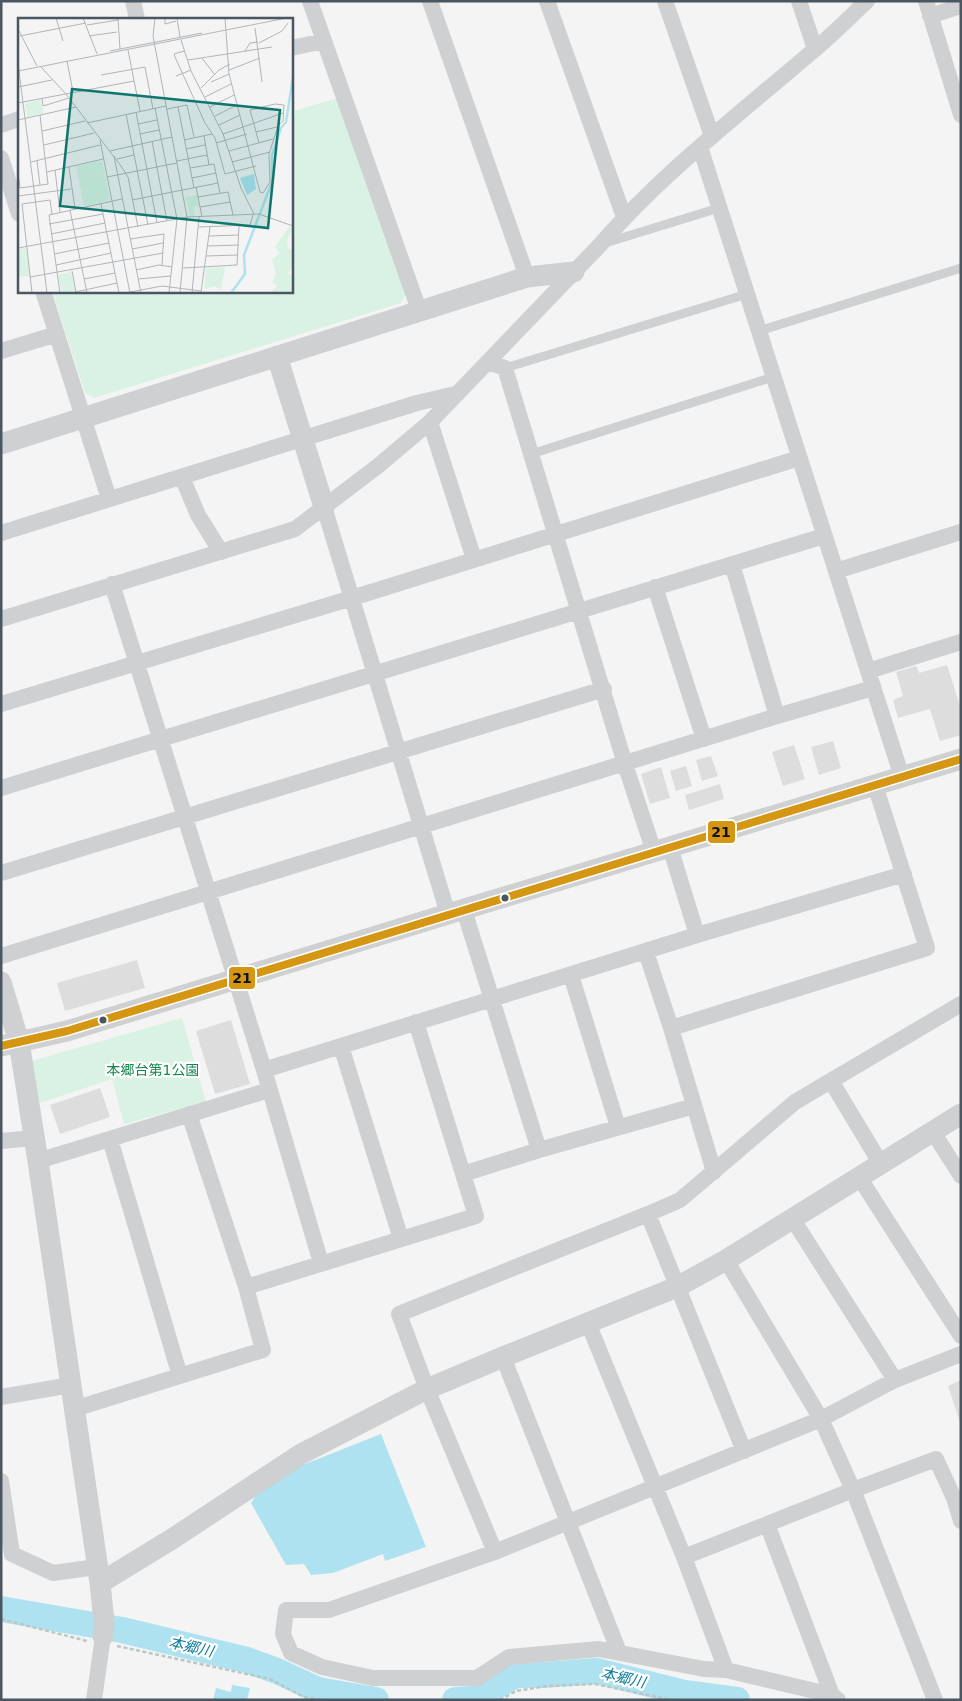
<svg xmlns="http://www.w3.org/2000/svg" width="962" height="1701" viewBox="0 0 962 1701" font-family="'DejaVu Sans','Noto Sans JP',sans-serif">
<rect width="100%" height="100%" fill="#f4f4f4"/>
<!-- green -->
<path fill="#d9f2e3" d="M338 98 406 293 401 303 94 398 85 393 52 291H291V112Z
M182 1018 206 1102 124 1124 112 1079 40 1103 31 1061Z"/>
<!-- water -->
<path fill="#aee2f0" d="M381 1434 426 1547 385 1561 383 1554 333 1573 311 1575 304 1564 286 1565 251 1503 257 1493 300 1466Z
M232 1685 250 1688 247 1700H213L216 1688 231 1692Z"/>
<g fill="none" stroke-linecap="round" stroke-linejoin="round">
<!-- river -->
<path stroke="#aee2f0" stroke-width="26" d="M1 1609 122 1630 247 1660 277 1671 318 1690 376 1700
M455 1700 473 1699 516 1675H544L597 1671 685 1693 737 1700"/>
</g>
<!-- building -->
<path fill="#ddddde" d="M947 665 961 709V735L940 741 930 709 898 718 893 700 903 696 896 672 916 666 919 673Z
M833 741 841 768 819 775 811 747Z
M794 745 805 779 783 786 772 752Z
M711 756 718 776 702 781 696 760Z
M686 766 692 786 676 791 670 771Z
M661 767 670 798 650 804 641 774Z
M720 784 724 799 689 810 685 795Z
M137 960 145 988 65 1011 57 983Z
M231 1020 250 1084 215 1094 196 1031Z
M100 1088 110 1117 60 1134 50 1105Z
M961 1380V1422H960L948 1386Z"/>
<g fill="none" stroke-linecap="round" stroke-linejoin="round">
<!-- path -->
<path stroke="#bcc7c4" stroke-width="2.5" stroke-dasharray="4 2.5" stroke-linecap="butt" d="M1 1619 87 1641
M117 1646 270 1679 304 1697 320 1700
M500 1700 516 1691 547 1686 595 1684 672 1700"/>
<!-- service -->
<path stroke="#ced0d2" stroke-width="9" d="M605 243 719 208
M759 331 961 268
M505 368 747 294
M531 454 773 377"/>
<!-- minor -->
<path stroke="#ced0d2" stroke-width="16" d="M133 1 137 19
M310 1 419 310
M430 1 527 277
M547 1 624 217
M665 1 712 136
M799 1 815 49
M926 1 961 115
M930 16 961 6
M291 48 324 41
M1 125 19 119
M700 147 902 777
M1 158 19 214
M43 291 109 499
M1 351 57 334
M488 362 505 368 625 764 654 852
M430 422 474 559
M182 477 198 515 221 552
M324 507 448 914
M1 533 417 403 455 394
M732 564 777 716
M836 571 961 532
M112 584 264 1070 321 1263
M655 587 704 739
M1 619 295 529 378 466 430 422 600 245C663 172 741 113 814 50 832 35 849 18 867 1
M868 671 961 642
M1 704 352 598 799 458
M1 788 824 536
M670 847 697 935
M1 873 604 689
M464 910 539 1150
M646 952 671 1028 714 1172
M1 956 777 716 873 688
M571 975 618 1127
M671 1028 927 948 875 785
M341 1046 401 1239
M264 1070 697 935 904 874
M831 1081 881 1164
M933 1132 961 1176
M110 1139 180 1376
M1 1141 34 1138
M38 1161 269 1090
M463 1174 539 1150 694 1106
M859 1177 961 1336
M648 1214 744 1451
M792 1218 895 1380
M726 1260 821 1419 853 1490 935 1700
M246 1287 476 1216 416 1022
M588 1323 684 1557 726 1670
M503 1357 619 1652
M1 1397 71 1385
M74 1409 263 1350 246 1287 189 1114
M1 1481 12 1554 53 1573 97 1567
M767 1524 832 1695
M495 1552 427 1389 399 1314 648 1214 680 1200 795 1102 961 1004
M684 1557 853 1490 936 1459 954 1498 961 1521
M94 1700 103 1636
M838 1700 832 1695 726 1670 704 1669 599 1649 509 1657 477 1678H373L322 1667 291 1653 283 1634 286 1610H329L495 1552 821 1419 895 1380 961 1354"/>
<!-- tertiary -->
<path stroke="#ced0d2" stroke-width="21" d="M277 356 324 507
M1 444 527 277 574 272
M1 982 19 1042 38 1161 100 1583 104 1622 103 1636
M1 1046 67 1031 448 914 961 759
M100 1583 172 1539 301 1454 427 1389 503 1357 677 1287 726 1260 961 1114"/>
<defs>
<path id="bus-1" d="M1 1046 67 1031 961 759"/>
</defs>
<!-- bus-1 casing -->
<use href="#bus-1" stroke="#fff" stroke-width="11"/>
<!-- bus-1 -->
<use href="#bus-1" stroke="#d49613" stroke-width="8"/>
</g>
<!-- markers -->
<g fill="#4a5661" stroke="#fff" stroke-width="2">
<circle cx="505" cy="898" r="4.5"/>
<circle cx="103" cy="1020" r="4.5"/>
</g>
<g text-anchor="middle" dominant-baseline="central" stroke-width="4.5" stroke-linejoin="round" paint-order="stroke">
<!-- park labels -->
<g font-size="14" fill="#17864f" stroke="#fff">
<text x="153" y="1070">本郷台第1公園</text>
</g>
<!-- water labels -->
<g font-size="15" font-style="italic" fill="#0c7c9b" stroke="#fff">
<text transform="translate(191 1647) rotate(13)">本郷川</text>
<text transform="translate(623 1678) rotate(13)">本郷川</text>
</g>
</g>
<!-- overview -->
<g transform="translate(18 18)">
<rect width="275" height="275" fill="#f4f4f4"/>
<path d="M22 82 26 95 9 99 7 86ZM84 143 92 182 66 188 58 148ZM179 177 181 188 175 189 177 198H172L168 179ZM271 209H275L269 222 270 230 275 233V248L270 255 275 258V275H252L259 268 254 264 258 256 254 241 262 236 257 229ZM8 230 12 258 0 259V231ZM207 249 203 272 197 268 186 271 188 250ZM53 254 57 273 44 275 40 257Z" fill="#d9f2e3"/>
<path d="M236 156 238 171 229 177 222 160Z" fill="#aee2f0"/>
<path fill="none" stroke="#aee2f0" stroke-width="2.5" d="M213 275 227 256 226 237 254 164V137L263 110 268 104 275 59"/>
<path fill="none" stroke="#b0b5b9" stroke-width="1" d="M38 0 45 23M65 0 79 36M137 0 135 18 169 199 162 275M147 0V6L158 3M159 0 162 19M207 0 211 56 242 174 245 175 252 164 251 136 260 108 265 103 266 87 257 86 232 92 241 125M100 1 102 31M69 7 100 2M237 10 244 64M0 11 19 48M2 18 68 5M71 18 99 14M163 22 173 53 205 116 223 170 236 196M241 25 264 13 270 5M110 32 122 93M92 33 184 15M166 33 156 36 157 39 187 105 197 120 207 156 238 148M227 33 232 25 240 24M184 40 197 57M170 42 254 29M49 43 55 74M0 45 29 275M23 49 48 76 103 148 110 159 120 209M211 52 242 40M0 53 269 0M83 57 127 49 135 91M158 58 173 52M193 64 211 56M0 69 34 62M183 70 201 52 212 46M187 79 213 66M24 81 25 88 51 80M0 85 116 63M160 89 176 170M192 89 216 77M137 90 159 201 151 275M149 91 169 87 176 119M118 94 139 205M108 96 130 207M197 98 219 87M0 102 58 89M69 105 148 88M120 106 139 102M201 107 222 97M24 113 67 103M238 114 259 109M122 116 141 112M205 116 265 95M186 118 191 147M82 122 112 275M166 122 194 116M134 123 149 203M198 125 229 116M26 127 76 115M168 131 187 127M92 133 154 119M211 133 255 121M96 138 123 275M99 141 116 137M19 143 22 167M159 143 189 137M13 144 82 127M214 144 252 134M51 149 57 191M172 150 196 146 202 175M37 152 42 194M29 154 85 141M0 155 2 170 30 166 22 97M89 159 159 145M174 160 198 155M178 169 184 199M0 178 53 171M180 179 210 174 215 197M114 182 200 165M83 186 101 275M182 189 212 184M52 192 69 275M31 206 85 196M181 209 232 207 235 197M33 216 87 205M191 218 221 217M112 221 146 216 144 247M189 228 221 227M0 230 169 199 241 196 275 208M114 231 145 225M36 236 91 225M188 238 219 237M38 247 93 235M165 250 219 247 221 207M118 252 141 247 154 249M54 253 58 274M12 259 145 235M66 261 97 255M120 261 153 258M183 274 192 209M14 275 4 186 32 182 34 196M42 275 31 197 104 181M53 275 99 265M107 275 144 268 183 273M174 275 181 199"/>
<path fill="#0f766e" fill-opacity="0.15" stroke="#0f766e" stroke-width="2.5" d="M54 71 262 92 250 210 42 188Z"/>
<rect width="275" height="275" fill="none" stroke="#4a5661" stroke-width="2.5"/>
</g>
<g stroke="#fff" stroke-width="2">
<rect x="707" y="820" width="29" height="24" rx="5" fill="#d49613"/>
<rect x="228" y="966" width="28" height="24" rx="5" fill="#d49613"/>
</g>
<g font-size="14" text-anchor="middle" font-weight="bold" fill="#111">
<text x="721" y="837">21</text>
<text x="242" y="983">21</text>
</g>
<!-- border -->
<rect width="962" height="1701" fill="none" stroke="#4a5661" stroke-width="5"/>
</svg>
